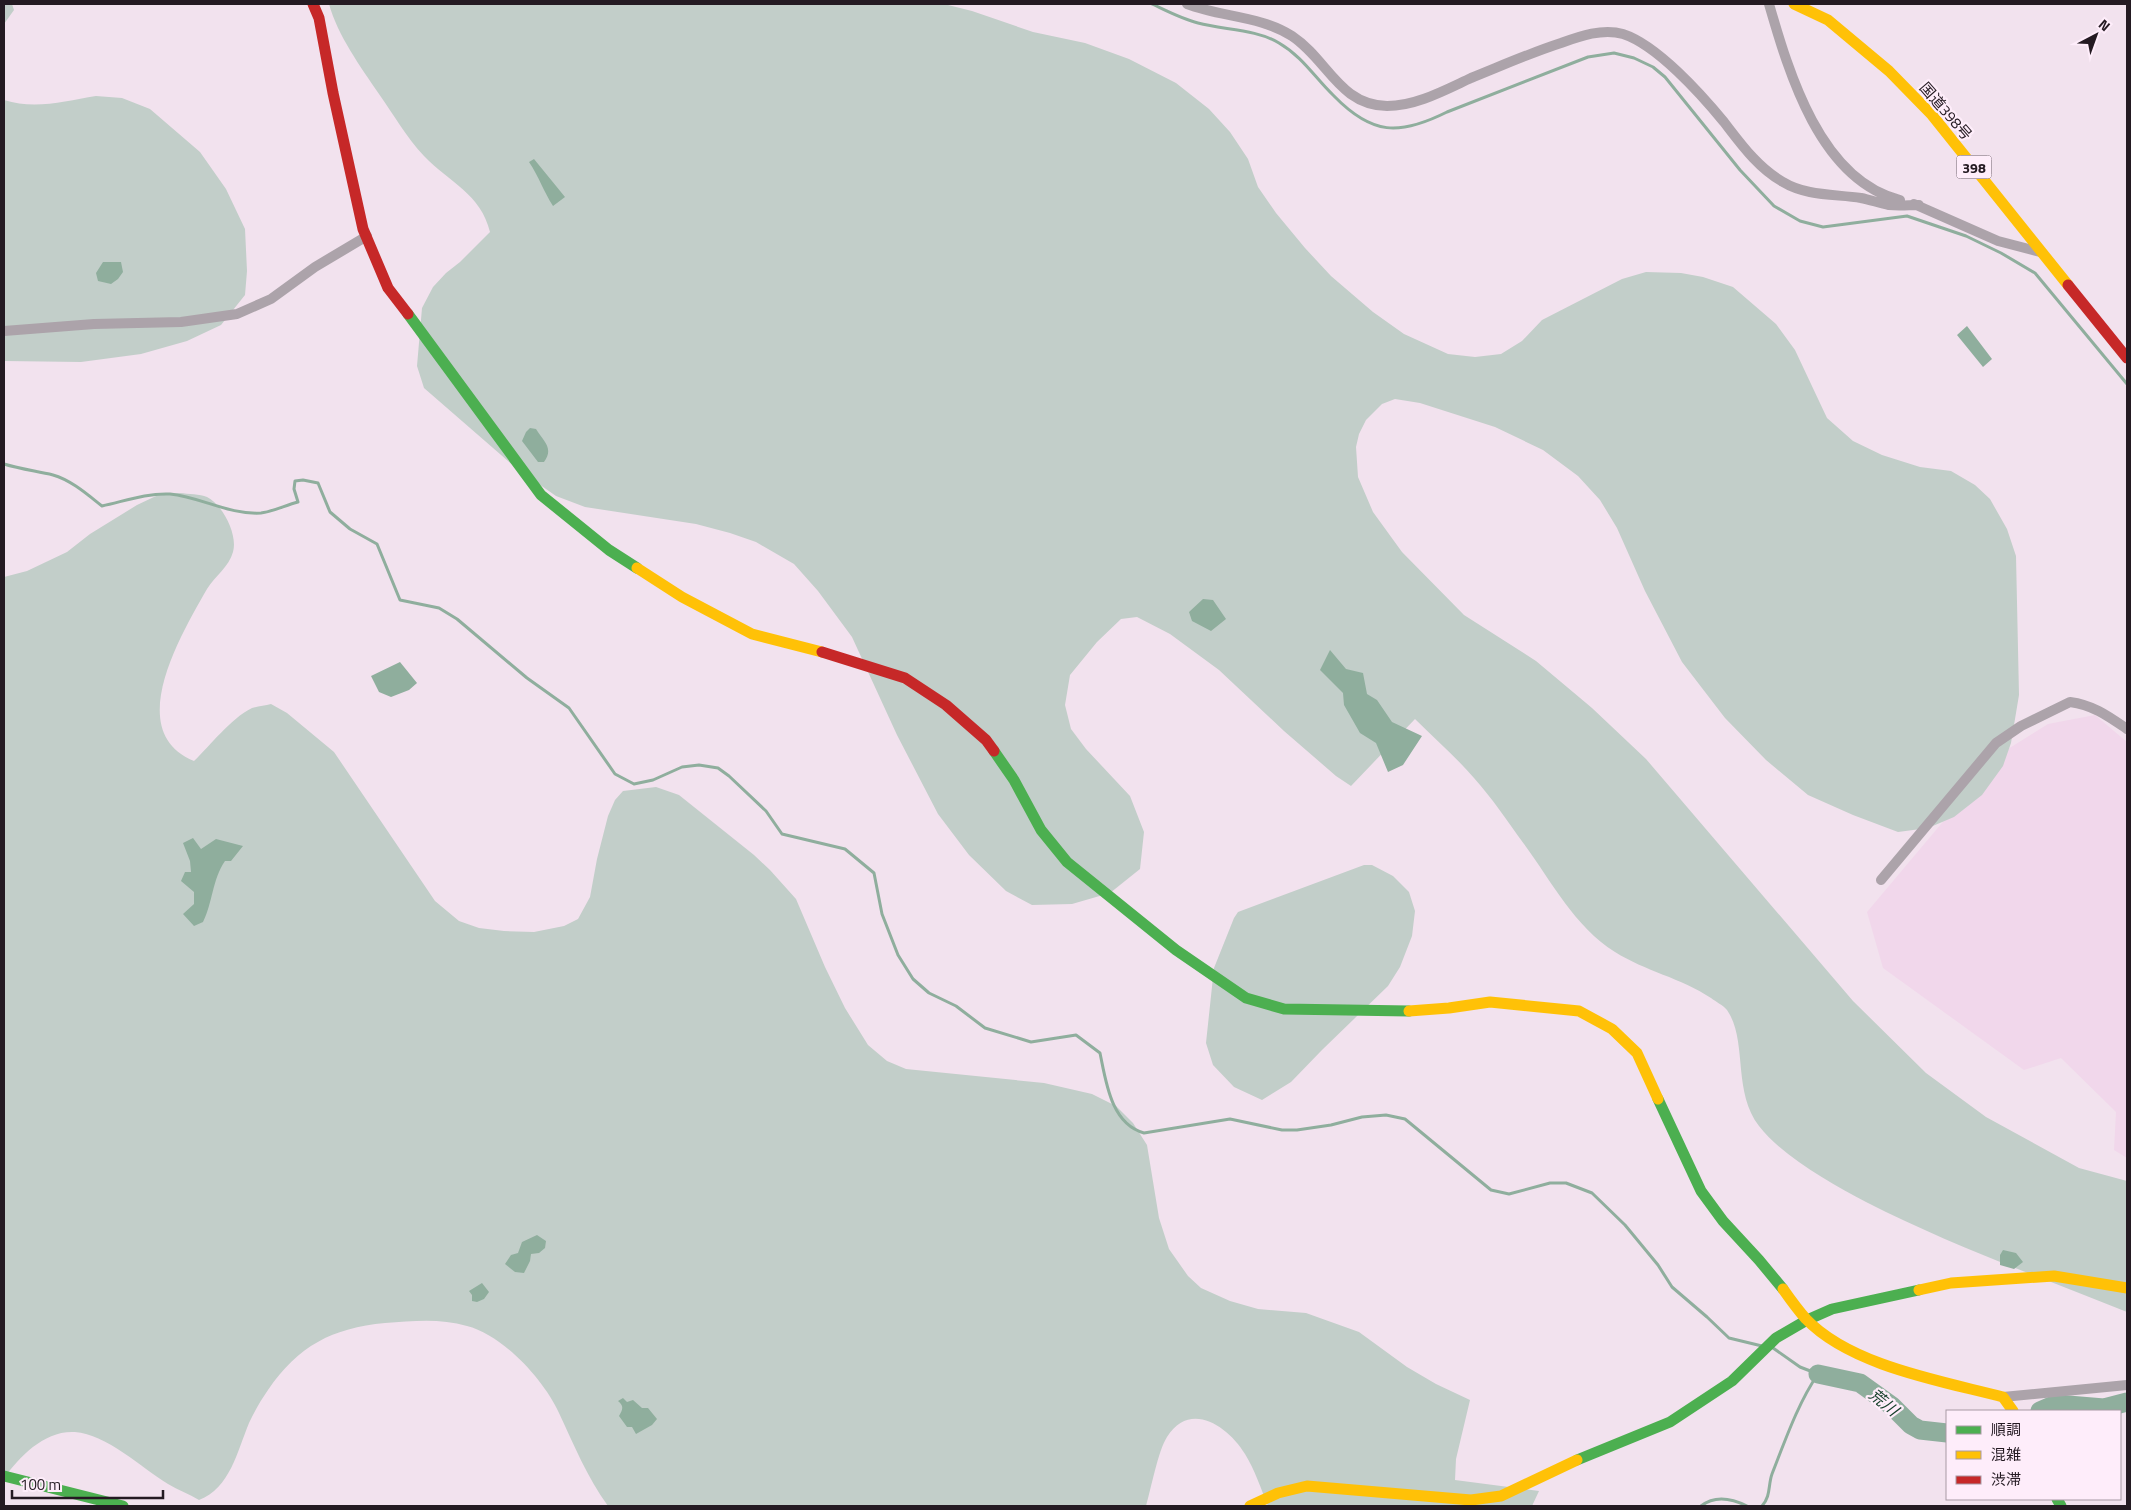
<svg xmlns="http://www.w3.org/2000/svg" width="2131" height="1510" viewBox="0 0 2131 1510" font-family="'Titillium Web','Noto Sans JP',sans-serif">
<rect width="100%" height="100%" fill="#f2e2ee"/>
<!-- built -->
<path fill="#f1d7eb" d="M2095 715 2127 742V1158L2114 1150 2116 1112 2061 1058 2024 1070 1883 968 1867 912 2000 754 2048 724Z"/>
<!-- green -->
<path fill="#c2cec9" d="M4 4H12L14 10 4 24Z
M329 4H944L972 11 1033 32 1085 43 1129 59 1176 83 1209 109 1230 132 1248 159 1258 187 1276 213 1305 248 1331 276 1373 312 1404 334 1448 354 1475 357 1501 354 1522 341 1542 320 1622 279 1646 272 1681 273 1703 277 1733 287 1776 324 1795 350 1827 418 1853 441 1882 455 1920 467 1951 471 1975 485 1990 499 2007 529 2016 556 2019 695 2011 743 2003 766 1982 795 1954 817 1928 828 1898 832 1853 815 1808 795 1766 760 1725 718 1682 662 1645 591 1617 528 1600 500 1578 476 1543 450 1495 427 1420 403 1395 399 1382 404 1366 420 1359 434 1356 447 1358 477 1373 512 1402 552 1464 615 1536 661 1592 708 1646 759 1853 1001 1926 1073 1986 1117 2079 1168 2127 1181V1312C2040 1277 1950 1245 1866 1202 1832 1184 1783 1157 1759 1126 1732 1091 1748 1040 1727 1010 1723 1005 1716 1002 1711 998 1681 978 1645 971 1615 952 1574 926 1552 882 1524 844 1508 822 1492 798 1474 778 1456 757 1434 738 1415 719L1351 786 1336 776 1284 731 1219 670 1170 634 1137 617 1121 619 1097 642 1070 675 1065 705 1071 729 1086 749 1130 796 1144 832 1140 869 1110 893 1072 904 1032 905 1006 891 969 855 938 814 897 735 852 637 818 591 794 564 756 542 730 533 696 524 585 507 556 496 516 468 424 388 417 366 422 308 433 287 446 273 460 262 490 232C481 194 449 182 424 156 406 137 394 115 379 94 360 66 338 36 329 4Z
M96 96 122 98 150 109 200 152 226 189 245 229 247 271 245 295 221 325 187 341 141 354 81 362 4 361V100C35 110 65 101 96 96Z
M180 493C188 494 200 494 207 497 223 505 238 535 233 552 229 567 215 576 207 589 182 633 122 732 194 761 211 745 230 719 252 708 258 706 265 706 271 704L287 713 334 752 435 901 459 921 479 928 504 931 534 932 564 926 578 919 590 897 597 859 608 816 615 800 623 791 656 787 679 795 754 855 770 870 796 899 825 967 845 1008 868 1045 887 1061 906 1069 1044 1083 1092 1094 1116 1106 1133 1123 1147 1145 1159 1218 1169 1249 1188 1276 1201 1288 1230 1301 1258 1309 1306 1313 1359 1332 1407 1367 1436 1384 1470 1400 1456 1459 1455 1480 1539 1491 1532 1506H1268C1261 1489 1255 1470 1245 1454 1228 1426 1190 1400 1167 1437 1158 1451 1151 1489 1146 1506H608C587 1477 574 1445 559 1413 544 1380 503 1335 467 1326 440 1318 413 1321 385 1323 332 1328 298 1346 268 1390 261 1400 254 1412 249 1423 237 1452 230 1488 199 1500 189 1494 178 1490 168 1484 142 1468 106 1434 75 1432 45 1430 20 1456 4 1478V577L27 571 67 552 90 534 137 505 156 496Z
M1364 865H1372L1393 876 1409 892 1415 911 1412 936 1400 967 1388 986 1322 1050 1291 1082 1262 1100 1234 1087 1213 1065 1206 1043 1214 968 1234 918 1238 912Z"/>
<!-- water -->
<path fill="#8fae9d" d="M534 159 565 197 553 206C544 192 539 177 529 162Z
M103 262H121L123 272 118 279 111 284 98 281 96 273Z
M1967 326 1992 359 1983 367 1957 335Z
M530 428 536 429C544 442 554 448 544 462H538L522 441 526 432Z
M1203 599 1213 600 1226 619 1211 631 1192 621 1189 612Z
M1330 650 1346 669 1363 673 1367 694 1377 700 1392 722 1422 736 1403 765 1388 772 1376 743 1360 733 1344 705 1343 693 1320 670Z
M400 662 417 683 409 690 391 697 379 692 371 676Z
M193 838 201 849 216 839 243 846 231 861H225C212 880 213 902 203 922L194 926 183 914 194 904V892L181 881 185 872H191L190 861 183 843Z
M537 1235 546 1241 545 1248 539 1253 531 1254 530 1261 524 1273 515 1272 505 1264 511 1255 518 1253 522 1242Z
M2003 1250 2016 1253 2023 1262 2014 1269 2000 1265V1255Z
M482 1283 489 1292 484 1299 477 1302 472 1301V1295L469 1291Z
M623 1398 627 1402 633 1400 642 1408H648L657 1419 652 1425 636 1434 632 1427H627L619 1416C623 1409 624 1406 618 1401Z"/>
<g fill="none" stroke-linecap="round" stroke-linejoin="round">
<!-- stream -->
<path stroke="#8fae9d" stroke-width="3" d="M1152 4C1167 11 1182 19 1198 23 1224 30 1256 29 1279 43 1303 57 1315 78 1334 96 1372 135 1399 136 1447 112L1588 57 1614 53 1634 58 1653 67 1665 77 1740 170 1774 206 1800 221 1823 227 1907 216 1966 236 2001 253 2035 273 2127 384
M4 464C20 469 36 471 53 475 71 480 88 495 102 506 125 501 146 493 170 494 201 497 229 515 261 513 272 512 286 505 298 502L294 489 295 481 303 480 318 483 330 512 350 529 377 544 400 600 439 608 457 619 527 678 569 708 615 774 634 784 653 780 682 767 699 765 718 768 729 776 766 811 782 834 845 849 874 873 882 914 898 955 913 979 929 993 956 1006 985 1028 1031 1042 1076 1035 1100 1053C1106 1082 1111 1124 1144 1133L1230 1119 1282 1130H1297L1331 1125 1362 1117 1386 1115 1405 1119 1491 1190 1509 1194 1550 1183H1566L1592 1193 1625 1225 1658 1265 1672 1287 1707 1317 1729 1338 1762 1346
M1701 1506C1715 1495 1731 1498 1747 1506
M1762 1506C1771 1496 1768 1485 1772 1474 1785 1441 1798 1403 1818 1374L1800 1367 1773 1348"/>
<!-- river -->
<path stroke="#8fae9d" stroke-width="19" d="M1818 1374 1860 1383 1892 1406 1911 1425 1920 1430 1947 1433
M2040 1411 2056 1404 2104 1408 2127 1402"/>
<!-- street -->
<path stroke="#aca3aa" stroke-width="10" d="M1187 4C1221 17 1261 16 1292 36 1328 60 1339 105 1387 106 1416 106 1445 90 1471 78 1501 66 1530 53 1561 43 1580 36 1603 28 1623 34 1657 45 1701 94 1724 122 1741 144 1758 168 1783 182 1806 196 1834 194 1861 198 1870 200 1880 203 1889 205 1899 206 1909 205 1919 205
M1769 4C1789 73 1820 180 1900 200
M1914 204 1998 241 2040 252
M4 331 94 324 181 322 237 314 271 299 315 267 367 236
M1881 880 1996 743 2021 726 2070 702C2093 705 2108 716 2127 729
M2003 1397 2127 1385"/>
<!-- fast -->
<path stroke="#4caf50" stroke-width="11" d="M408 314 541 495 609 550 637 568
M994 751 1014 780 1041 830 1067 862 1176 950 1246 998 1284 1009 1409 1011
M1658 1099 1701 1191 1723 1221 1759 1260 1783 1289
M1577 1460 1670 1422 1732 1381 1776 1338 1807 1320 1832 1309 1919 1290
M4 1476 123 1506
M2057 1499 2061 1506"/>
<!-- slow -->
<path stroke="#ffc107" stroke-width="11" d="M1794 4 1828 20 1889 71 1932 115 2068 285
M637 568 682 597 752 634 822 652
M1409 1011 1449 1008 1490 1002 1579 1011 1612 1029 1637 1053 1658 1099
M1783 1289C1790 1299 1798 1310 1806 1319 1851 1366 1942 1381 2003 1397L2013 1411
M1919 1290 1951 1283 2054 1276 2127 1288
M1250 1506 1278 1493 1307 1486 1471 1500 1501 1496 1577 1460"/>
<!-- jam -->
<path stroke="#c62828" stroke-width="11" d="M313 4 319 18 333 93 363 229 388 288 408 314
M2068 285 2127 358
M822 652 905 678 946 705 986 740 994 751"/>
</g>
<g text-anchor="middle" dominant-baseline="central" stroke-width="4.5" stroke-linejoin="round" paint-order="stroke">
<!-- shield labels -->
<rect fill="#feedfa" stroke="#655963" stroke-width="1" x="1956.5" y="155.5" width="35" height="23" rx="4"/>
<g font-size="14" font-weight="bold" fill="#241a22">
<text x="1974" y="167">398</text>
</g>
<!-- street labels -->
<g font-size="15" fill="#241a22" stroke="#feedfa">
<text transform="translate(1946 111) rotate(49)">国道398号</text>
</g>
<!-- water labels -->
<g font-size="16" font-style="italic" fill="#16402b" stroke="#feedfa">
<text transform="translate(1884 1402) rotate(39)">荒川</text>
</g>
</g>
<!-- border -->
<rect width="2131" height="1510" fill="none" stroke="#241a22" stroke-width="10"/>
<!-- legend -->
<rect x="1946" y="1410" width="175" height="90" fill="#feedfa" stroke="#a799a4"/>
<rect x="1956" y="1426" width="25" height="8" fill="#4caf50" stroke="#a799a4"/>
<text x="1991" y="1435" font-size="15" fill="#241a22">順調</text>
<rect x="1956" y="1451" width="25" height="8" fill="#ffc107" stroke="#a799a4"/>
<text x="1991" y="1460" font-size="15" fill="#241a22">混雑</text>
<rect x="1956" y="1476" width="25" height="8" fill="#c62828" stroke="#a799a4"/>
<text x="1991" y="1485" font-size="15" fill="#241a22">渋滞</text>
<!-- north arrow -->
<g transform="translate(2096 35) rotate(41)" stroke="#feedfa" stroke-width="4" paint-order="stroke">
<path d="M0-4L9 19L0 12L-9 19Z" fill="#241a22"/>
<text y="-8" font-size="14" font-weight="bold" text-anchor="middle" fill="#241a22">N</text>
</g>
<!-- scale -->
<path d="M12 1490v8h151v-8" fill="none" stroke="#241a22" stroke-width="2.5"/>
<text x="20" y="1490" font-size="15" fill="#241a22" stroke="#feedfa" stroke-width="4" paint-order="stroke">100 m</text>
</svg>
